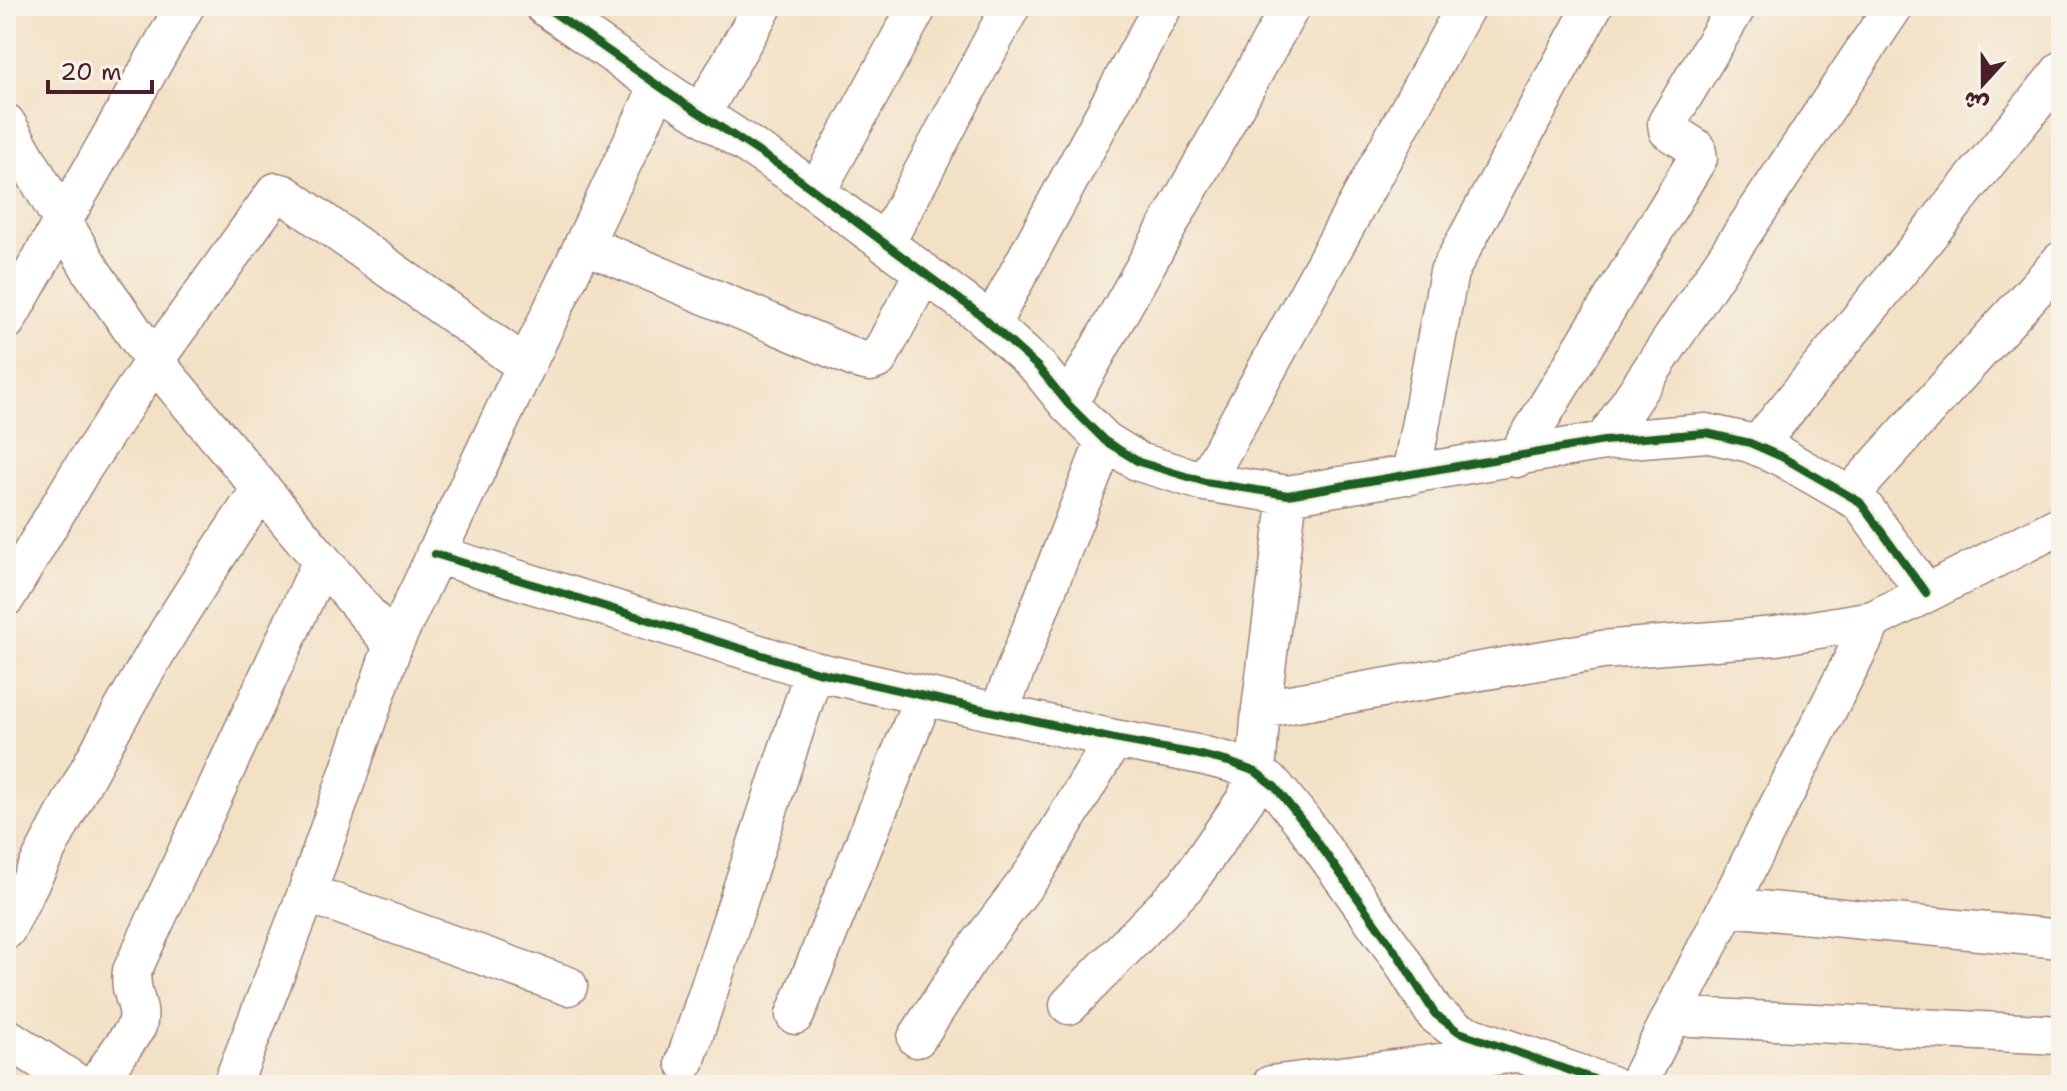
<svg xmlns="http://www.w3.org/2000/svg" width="2067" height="1091" viewBox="0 0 2067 1091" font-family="'Shantell Sans','Playpen Sans Arabic',sans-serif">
<rect width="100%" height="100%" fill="#f7f3e8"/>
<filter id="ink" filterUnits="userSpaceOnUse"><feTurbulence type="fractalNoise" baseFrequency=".0125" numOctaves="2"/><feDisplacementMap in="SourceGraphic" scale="16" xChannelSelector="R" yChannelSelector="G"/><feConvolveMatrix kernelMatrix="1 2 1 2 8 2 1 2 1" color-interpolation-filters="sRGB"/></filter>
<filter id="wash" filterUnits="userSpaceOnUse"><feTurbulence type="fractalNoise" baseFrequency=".006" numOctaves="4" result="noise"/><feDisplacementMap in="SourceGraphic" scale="32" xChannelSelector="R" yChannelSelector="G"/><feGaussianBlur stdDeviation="1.8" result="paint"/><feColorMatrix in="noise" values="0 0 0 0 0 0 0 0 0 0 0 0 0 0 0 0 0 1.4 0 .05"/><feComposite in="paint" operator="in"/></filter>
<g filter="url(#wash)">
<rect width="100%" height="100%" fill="#f3e1c6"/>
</g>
<g filter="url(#ink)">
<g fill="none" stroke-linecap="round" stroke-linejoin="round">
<defs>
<path id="street" d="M544 6 676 98 788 171 978 313 1038 367 1068 404 1105 441 1139 462 1205 482 1288 495 1604 441 1706 433 1750 443 1782 457 1860 502 1926 593
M701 114 763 6
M6 123 92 272 154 361 80 472 6 597
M816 192 918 6
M584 244 857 359 870 362 878 359 924 272
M885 244 1011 6
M6 321 185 6
M991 324 1163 6
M1068 404 1291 6
M1604 441 1894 6
M1757 446 2061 71
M1516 458 1698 158 1696 148 1668 130 1667 123 1737 6
M1411 475 1449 272 1593 6
M1205 482 1466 6
M1849 496 2061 261
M435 554 814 671 1114 739 1196 754 1229 762 1256 772 1275 787 1304 823 1398 955 1435 1014 1459 1032 1611 1085
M393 645 154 361 276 192 284 194 526 366
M1261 709 1602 650 1776 636 1873 620 2061 525
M999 712 1105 441
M307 893 568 986
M1729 907 2061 939
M6 930C59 823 116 717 178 616 205 573 233 531 261 489
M1069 1005 1186 885 1246 799 1256 772 1261 709 1288 495
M795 1015 924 696
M1673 1016 2061 1035
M6 1037 79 1085
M917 1038 967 961 1035 871 1114 739
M685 1062 814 671
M96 1085 137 1026C143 1004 128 995 132 971L322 561
M232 1085 307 893 393 645 659 86
M1271 1085 1509 1054
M1637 1085 1873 620"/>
</defs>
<!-- street casing -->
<use href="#street" stroke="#9e8078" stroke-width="41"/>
<!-- street -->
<use href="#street" stroke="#fff" stroke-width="38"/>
<defs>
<path id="cycleway" d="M544 6 676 98 788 171 978 313 1038 367 1068 404 1105 441 1139 462 1205 482 1288 495 1604 441 1706 433 1750 443 1782 457 1860 502 1926 593
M435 554 814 671 1114 739 1196 754 1229 762 1256 772 1275 787 1304 823 1398 955 1435 1014 1459 1032 1611 1085"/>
</defs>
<!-- cycleway casing -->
<use href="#cycleway" stroke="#f7f3e8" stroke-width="13"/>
<!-- cycleway -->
<use href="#cycleway" stroke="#1b5e20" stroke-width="8"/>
</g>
</g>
<!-- margin -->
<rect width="2067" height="1091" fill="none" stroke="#f7f3e8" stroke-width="32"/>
<!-- north arrow -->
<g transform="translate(1983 84) rotate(201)" stroke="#f7f3e8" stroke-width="6" paint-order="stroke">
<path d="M0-6L14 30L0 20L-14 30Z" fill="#4a1f2b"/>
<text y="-12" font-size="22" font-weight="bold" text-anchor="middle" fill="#4a1f2b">ش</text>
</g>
<!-- scale -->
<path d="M48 80v12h104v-12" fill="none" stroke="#4a1f2b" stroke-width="4"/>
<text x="60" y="80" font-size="24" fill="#4a1f2b" stroke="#f7f3e8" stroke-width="6" paint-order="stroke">20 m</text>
</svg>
